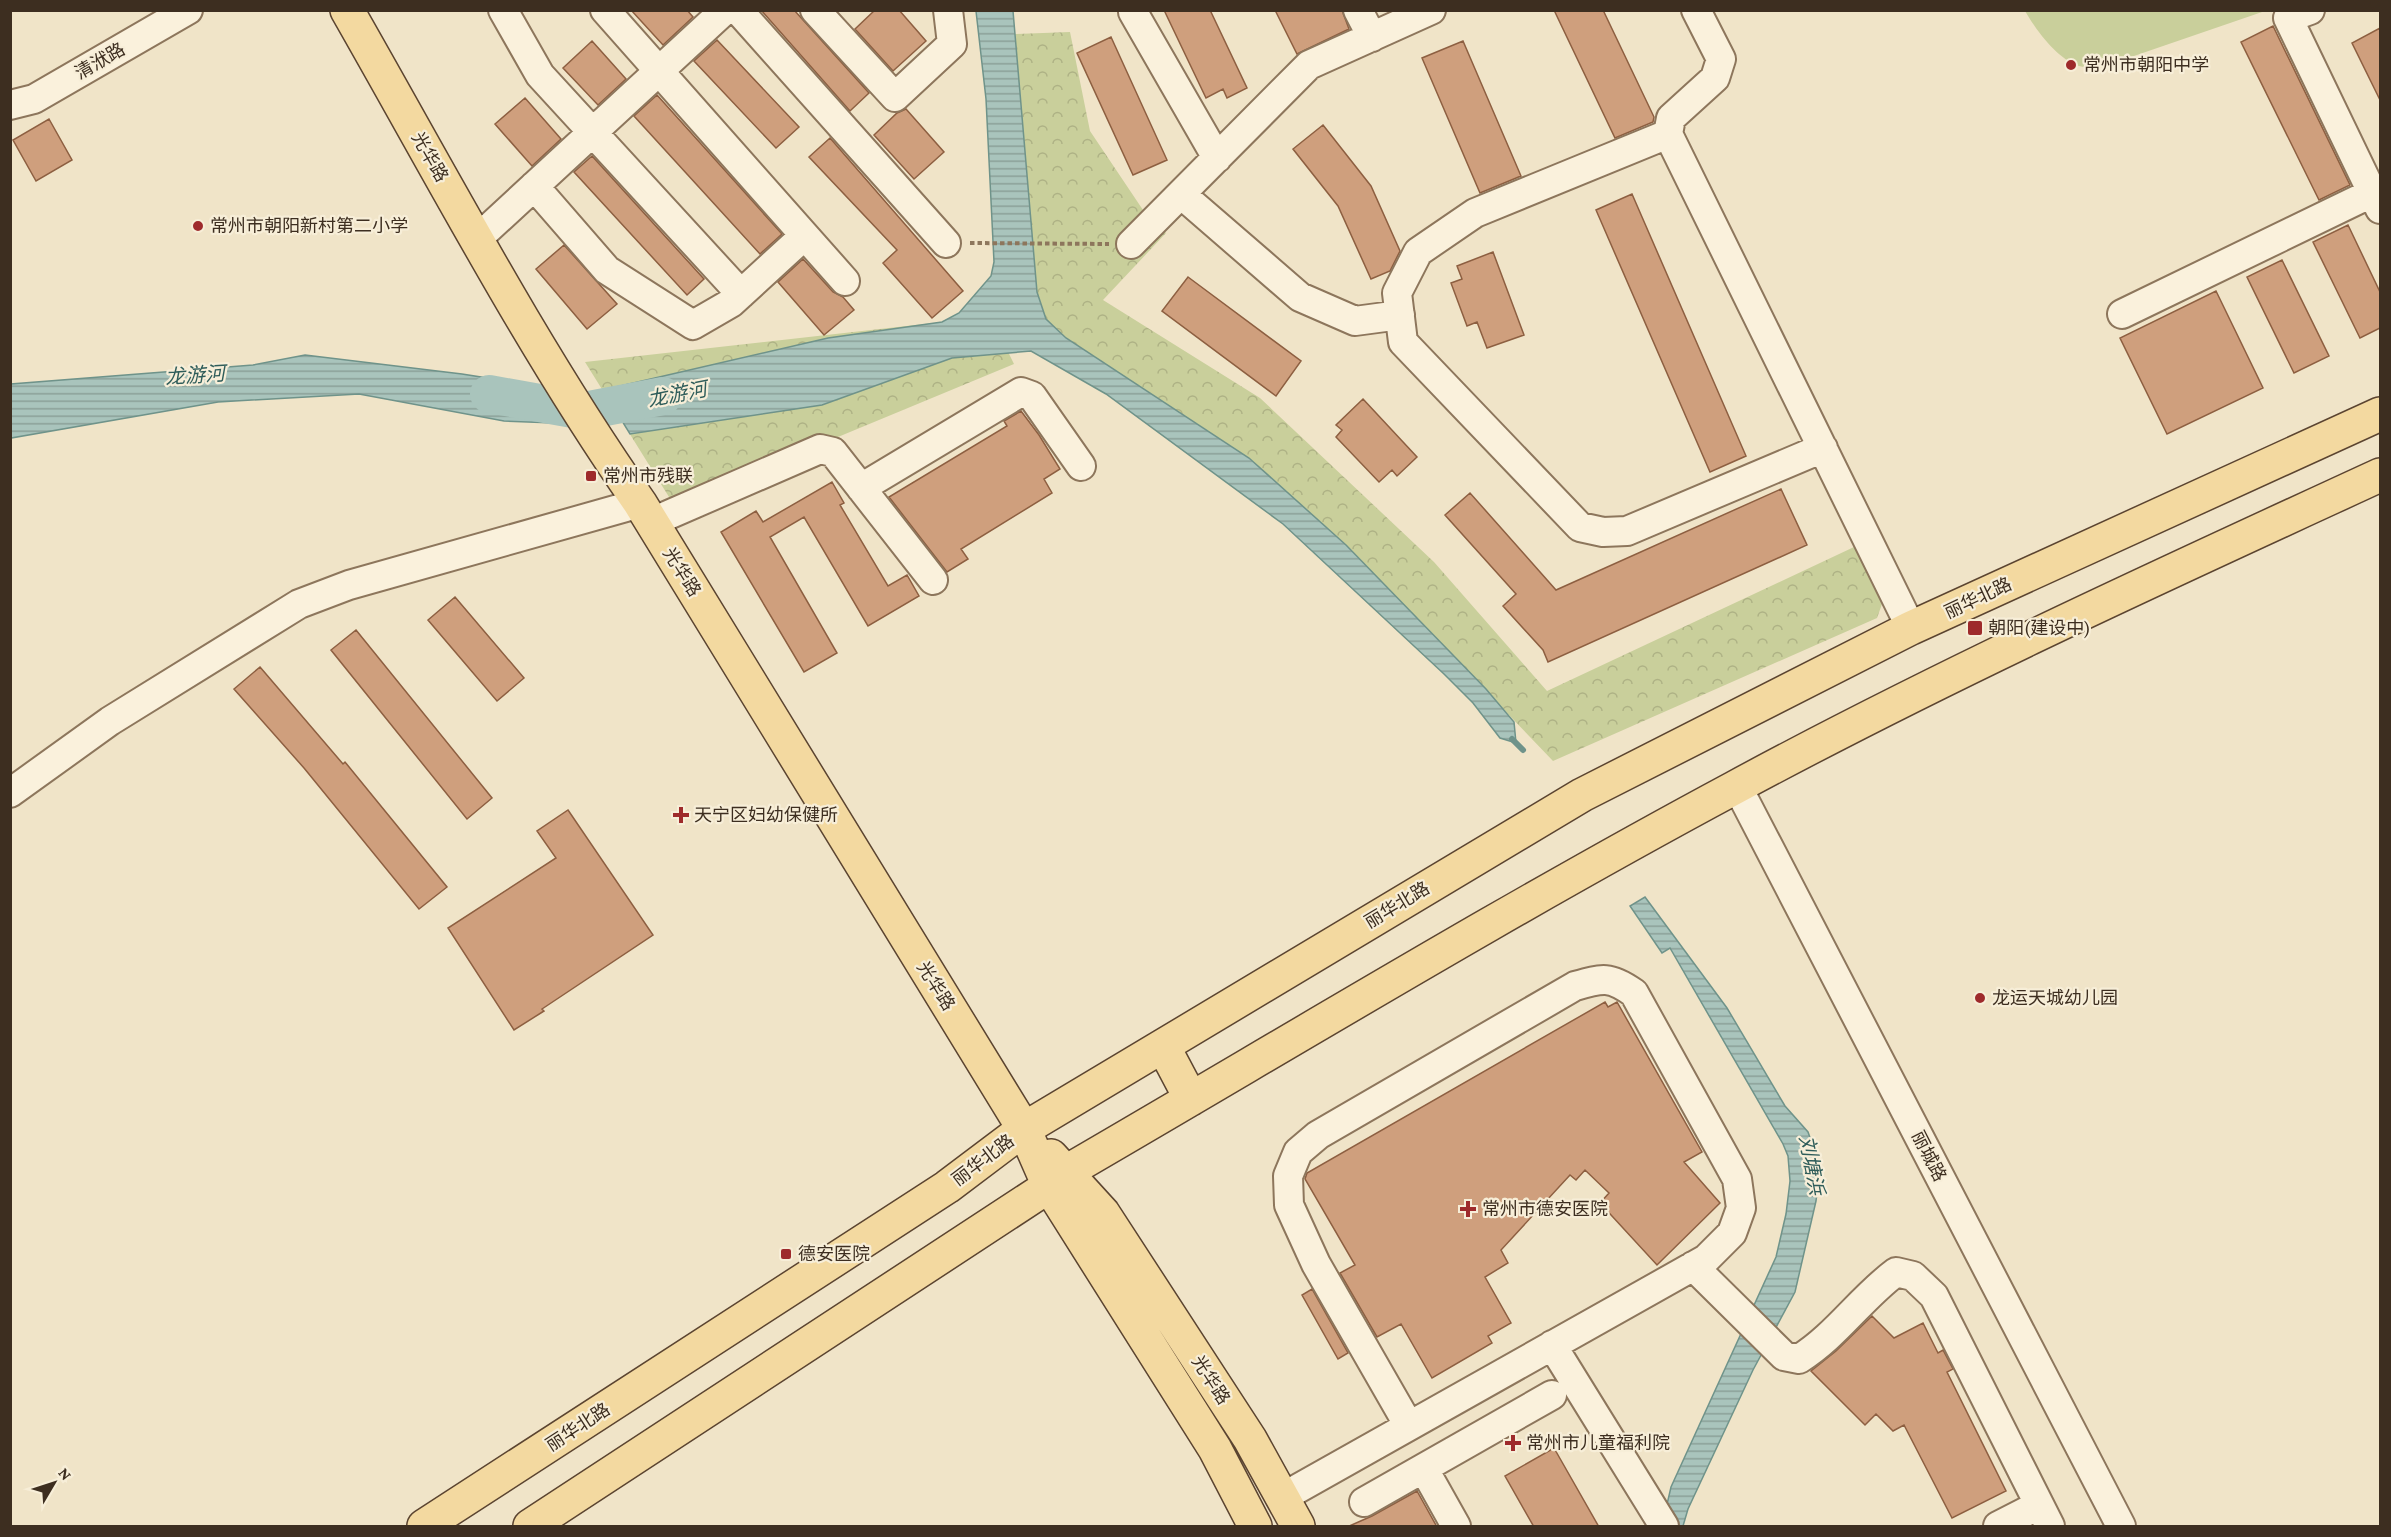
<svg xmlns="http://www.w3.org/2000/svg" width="2391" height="1537" viewBox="0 0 2391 1537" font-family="'Crimson Pro','Noto Sans SC',serif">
<defs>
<pattern id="park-crowns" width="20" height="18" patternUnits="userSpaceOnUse" patternTransform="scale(1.5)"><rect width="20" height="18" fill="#c9cf9b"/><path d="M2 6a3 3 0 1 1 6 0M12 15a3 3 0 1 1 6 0" fill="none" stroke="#aeb285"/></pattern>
<pattern id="water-rules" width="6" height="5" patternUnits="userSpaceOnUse" patternTransform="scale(1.5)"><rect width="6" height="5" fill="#a9c4bc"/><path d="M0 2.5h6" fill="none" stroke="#8ba098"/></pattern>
</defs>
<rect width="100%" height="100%" fill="#f0e4c8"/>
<!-- park -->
<path fill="url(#park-crowns)" d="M1070 32 1090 131 1143 210 1166 233 1103 300 1260 398 1434 562 1547 691 1854 547 1882 604 1877 618 1553 761 1346 545 1249 458 1066 338 1046 319 1037 292 1015 34Z
M978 291 1014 364 674 505 585 362 942 322 959 313Z"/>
<!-- pitch -->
<path fill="#c9cf9b" d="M2025 11V10L2265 11 2099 68C2093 67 2085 68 2079 66 2057 59 2036 30 2025 11Z"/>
<!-- water -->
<path fill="url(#water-rules)" stroke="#6f938a" stroke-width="1.5" d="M976 11H1013L1037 292 1046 319 1066 338 1249 458 1346 545 1486 689 1514 722 1516 743 1500 738 1473 703 1444 674 1283 524 1106 394 1031 351 952 358 822 405 630 434 603 390 828 338 942 322 959 313 991 276 994 262 986 99Z
M305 355 462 374 525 384 553 423 504 421 359 394 218 402 11 438V384L253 365Z
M1645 897 1727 1008 1785 1106 1808 1132 1820 1166 1816 1201 1795 1292 1753 1370 1688 1509 1683 1526H1662L1671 1487 1776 1257 1786 1214 1790 1181 1788 1156 1783 1144 1670 948 1662 953 1630 906Z"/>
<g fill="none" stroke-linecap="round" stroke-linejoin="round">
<!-- stream -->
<path stroke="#6f938a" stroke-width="6" d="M1512 739 1523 750"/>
<!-- river -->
<path stroke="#a9c4bc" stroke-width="38" d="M489 394 584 411 663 396"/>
</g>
<!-- building -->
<path fill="#cf9f7d" stroke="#8d5f41" stroke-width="1.5" d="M631 10H687L693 17 663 45Z
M761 10H794L869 93 850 111Z
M875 10H899L926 41 893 71 855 29Z
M1164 10H1210L1247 88 1227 98 1223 89 1206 98Z
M1275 10H1342L1349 29 1297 54Z
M1554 10H1603L1654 117 1653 122 1615 138Z
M2273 26 2350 185 2319 200 2241 42Z
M2380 28V100L2352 43Z
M1111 37 1167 160 1133 175 1077 53Z
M717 40 799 127 776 148 694 61Z
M592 41 626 79 598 105 563 68Z
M1463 41 1521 176 1480 193 1422 58Z
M657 95 782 234 760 254 634 116Z
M525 98 561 139 532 166 495 124Z
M906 109 944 152 914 179 874 135 897 113Z
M49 119 72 160 36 181 13 140Z
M1323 125 1371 186 1400 251 1390 271 1371 279 1338 206 1293 149Z
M830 138 963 291 932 318 883 263 897 250 809 157Z
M592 156 704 279 687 295 574 172Z
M1632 194 1746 456 1710 472 1596 210Z
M2348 225 2380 292V328L2360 338 2313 242Z
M564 245 617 304 587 329 536 269Z
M1493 252 1524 335 1487 348 1477 322 1467 326 1451 283 1462 279 1457 266Z
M803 259 833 292 843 297 854 310 824 335 778 282Z
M2282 260 2329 356 2294 373 2247 277Z
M1188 277 1301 361 1276 396 1162 311Z
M2216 291 2263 388 2167 434 2120 338Z
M1363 399 1417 457 1397 476 1392 470 1379 482 1336 437 1342 430 1336 425Z
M1021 411 1039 435 1060 469 1044 479 1052 493 961 549 968 559 947 572 889 497 1007 426 1004 421Z
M832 482 844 503 840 505 888 586 907 575 919 596 868 626 804 517 770 537 837 653 804 672 721 532 756 511 763 522Z
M1781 489 1807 545 1548 662 1543 650 1503 606 1516 594 1445 515 1470 493 1556 590Z
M455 597 524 678 497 701 428 620Z
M356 630 492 798 467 819 331 650Z
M260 667 343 764 345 762 447 887 419 909 304 768 234 689Z
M568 810 653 935 542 1009 544 1011 514 1030 448 928 556 858 537 831Z
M1605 1002 1608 1007 1617 1002 1702 1152 1684 1162 1720 1203 1657 1265 1600 1203 1609 1193 1585 1170 1576 1180 1570 1175 1501 1250 1508 1263 1485 1277 1511 1323 1488 1336 1492 1343 1432 1378 1401 1324 1377 1337 1340 1273 1355 1265 1305 1179 1307 1173Z
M1312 1289 1348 1353 1338 1359 1302 1295Z
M1872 1316 1894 1338 1923 1323 1938 1353 1943 1350 1953 1369 1947 1372 2006 1491 1952 1518 1904 1425 1893 1431 1876 1414 1865 1425 1811 1371 1836 1351Z
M1554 1448 1599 1527H1534L1505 1476Z
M1417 1491 1437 1527H1347L1372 1516Z"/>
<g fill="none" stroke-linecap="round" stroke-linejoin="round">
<defs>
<path id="minor" d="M503 10 540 75 741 294
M605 10 845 281
M738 10 946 243
M815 10 895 97 952 44 948 10
M1358 10 1372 37
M1696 10 1721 59 1715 78 1671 118 1668 134 1911 628
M2310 10 2288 18 2380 209
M1133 12 1217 158
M10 105 34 99 188 10
M1668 134 1475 213 1418 252 1397 293 1403 342 1580 527 1603 532 1627 531 1823 448
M534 186 607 270 693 325 731 303 804 236
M1181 194 1300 297 1355 321 1400 315
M477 239 725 10
M1131 244 1309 65 1431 10
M2122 314 2380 189
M861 488 1021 392 1032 396 1081 466
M652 522 820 449 833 452 933 580
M1737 786 2121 1526
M10 793 110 721 299 604 349 585 640 503
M1693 1266 1784 1356 1799 1359C1836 1336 1861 1298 1896 1272L1913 1276 1934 1296 2050 1526
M1552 1345 1664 1526
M1424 1469 1456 1526
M1283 1497 1706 1259 1732 1233 1741 1208 1737 1179 1634 993C1610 976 1603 978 1575 986L1318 1135 1298 1152 1288 1176 1289 1205 1316 1264 1409 1426
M1364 1502 1552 1395
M1998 1526 2039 1505"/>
<path id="major" d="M347 10C442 176 531 347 640 503L1024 1129 1049 1186 1215 1449 1255 1526
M1163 1046 1191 1099
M1051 1156 1103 1213 1250 1439 1298 1526
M424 1526 947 1187 1024 1129 1582 795 1911 628 2380 414
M530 1526 1049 1186 1066 1172C1288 1043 1508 909 1734 788 1945 674 2163 575 2380 475"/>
</defs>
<!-- minor casing -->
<use href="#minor" stroke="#8d765c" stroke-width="32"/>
<!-- major casing -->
<use href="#major" stroke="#5b4430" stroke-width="36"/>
<!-- path -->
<path stroke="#8d765c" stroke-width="4" stroke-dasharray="4.5 3" stroke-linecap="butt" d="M970 243 1109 244"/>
<!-- minor -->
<use href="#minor" stroke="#faf1dc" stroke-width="28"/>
<!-- major -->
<use href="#major" stroke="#f3d9a0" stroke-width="33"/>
</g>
<!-- markers -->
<g fill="#9e2a2b" stroke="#f7eed8" stroke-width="2">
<circle cx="2071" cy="65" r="6"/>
<circle cx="198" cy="226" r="6"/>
<rect x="585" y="470" width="12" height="12" rx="3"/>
<rect x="1967" y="620" width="16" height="16" rx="3"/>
<path d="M678 806h6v6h6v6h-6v6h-6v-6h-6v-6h6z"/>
<circle cx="1980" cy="998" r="6"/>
<path d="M1465 1200h6v6h6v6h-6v6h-6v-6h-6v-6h6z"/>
<rect x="780" y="1248" width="12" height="12" rx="3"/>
<path d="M1510 1434h6v6h6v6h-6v6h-6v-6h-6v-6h6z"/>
</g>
<g text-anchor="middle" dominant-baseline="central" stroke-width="4.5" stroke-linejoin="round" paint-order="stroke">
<!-- street labels -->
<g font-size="18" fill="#3d2e20" stroke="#f7eed8">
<text transform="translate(100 61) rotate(-30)">清洑路</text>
<text transform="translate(430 157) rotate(60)">光华路</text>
<text transform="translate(682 572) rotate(58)">光华路</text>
<text transform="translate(1978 598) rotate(-25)">丽华北路</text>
<text transform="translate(1397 905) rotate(-31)">丽华北路</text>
<text transform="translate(936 986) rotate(58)">光华路</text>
<text transform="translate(1929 1156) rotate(63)">丽城路</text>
<text transform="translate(983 1160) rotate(-37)">丽华北路</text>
<text transform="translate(1211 1380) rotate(57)">光华路</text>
<text transform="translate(578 1427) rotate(-33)">丽华北路</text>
</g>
<!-- poi labels -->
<g font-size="18" fill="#3d2e20" stroke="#f7eed8" text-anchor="start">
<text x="2083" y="65">常州市朝阳中学</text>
<text x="210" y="226">常州市朝阳新村第二小学</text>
<text x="603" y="476">常州市残联</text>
<text x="1988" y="628">朝阳(建设中)</text>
<text x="694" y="815">天宁区妇幼保健所</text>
<text x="1992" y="998">龙运天城幼儿园</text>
<text x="1482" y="1209">常州市德安医院</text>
<text x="798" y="1254">德安医院</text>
<text x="1526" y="1443">常州市儿童福利院</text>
</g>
<!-- water labels -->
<g font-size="20" font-style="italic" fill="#2f5d5a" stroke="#f7eed8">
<text transform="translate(195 375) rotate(-4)">龙游河</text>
<text transform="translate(677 394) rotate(-11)">龙游河</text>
<text transform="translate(1812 1165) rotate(79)">刘塘浜</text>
</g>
</g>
<!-- border -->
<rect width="2391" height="1537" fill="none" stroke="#3d2e20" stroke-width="24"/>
<!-- north arrow -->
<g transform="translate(54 1483) rotate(51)" stroke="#f7eed8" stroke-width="4.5" paint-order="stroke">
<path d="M0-4.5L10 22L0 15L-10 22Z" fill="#3d2e20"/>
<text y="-9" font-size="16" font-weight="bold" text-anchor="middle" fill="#3d2e20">N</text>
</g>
</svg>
